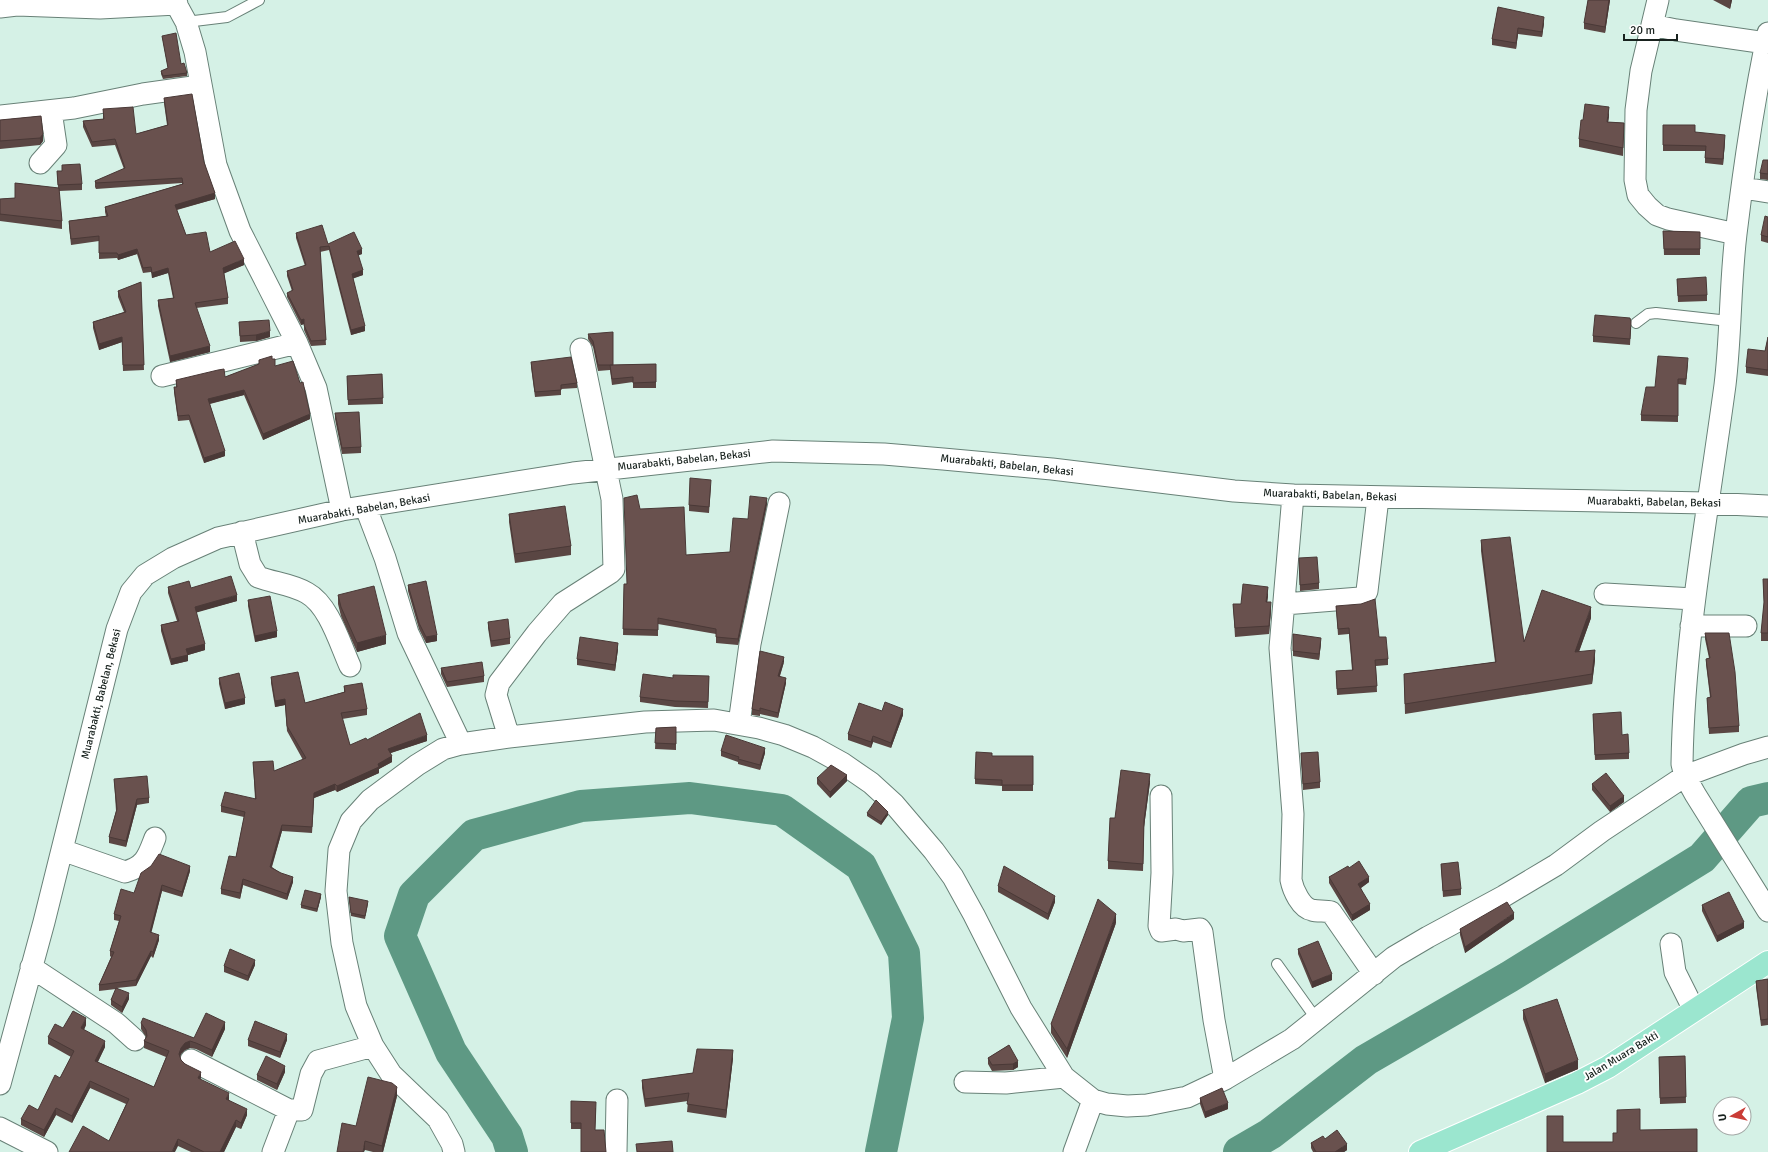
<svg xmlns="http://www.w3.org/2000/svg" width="1768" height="1152" viewBox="0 0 1768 1152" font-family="Signika,sans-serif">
<rect width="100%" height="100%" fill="#d5f1e6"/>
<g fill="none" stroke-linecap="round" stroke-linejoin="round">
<!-- river -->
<path stroke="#5e9984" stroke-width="32" d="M512 1152 507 1136 451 1052 400 936 414 895 474 835 581 806 690 798 782 810 861 866 904 953 908 1018 881 1152
M1239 1152 1270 1134 1366 1060 1509 977 1702 858 1751 802 1768 798"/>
<defs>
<path id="service" d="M186 22 227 17 259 0
M1636 323 1648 314 1656 313 1729 321
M1277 964 1317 1020"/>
<path id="minor" d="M174 0 186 22 195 52 216 165 240 231 297 343 316 388 342 510
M1658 0 1641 71 1636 110 1635 180 1638 195 1647 206 1657 215 1668 219 1736 234
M0 7 17 5 100 8 177 4
M1652 25 1676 30 1766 43
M1768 33C1754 99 1744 167 1736 234 1730 284 1731 335 1725 385 1708 512 1684 637 1682 764L1685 776 1695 794 1768 911
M0 116 74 108 143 94 200 86
M40 163 56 145 51 111
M1743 188 1768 192
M162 376 297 343
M1293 495 1280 648 1293 814 1291 880C1293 890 1301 908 1312 910 1318 912 1325 910 1331 912L1374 974
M366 508 385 558 408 633 461 744
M242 532 250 564 258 577C274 583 292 584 307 593 329 605 340 644 350 666
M1605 594 1694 599
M1284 604 1360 598 1365 595 1367 591 1378 498
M1691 626H1746
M739 724 750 644 779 503
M509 737 496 695 499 683 537 633 563 603 610 573 614 569 612 499 581 349
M1161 796 1162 873 1159 926 1161 931 1176 929 1183 931 1200 929 1202 932 1214 1020 1225 1079
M62 850 125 872C146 866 148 856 155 838
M1671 944 1675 972 1694 1010
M31 967 116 1023 135 1040
M191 1060 289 1110H302L311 1074 318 1061 373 1046
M965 1082 1006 1083 1064 1077
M0 1084 44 922 117 629 131 592 145 575 173 558 218 538 342 510 573 473 773 451 884 454 943 459 1052 469 1234 491 1293 495 1707 503 1768 506
M0 1128 47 1152
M273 1152 289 1110
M454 1152 452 1144 438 1119 391 1074 373 1046 356 1006 342 943 336 891 339 850 351 821 370 800 417 765 443 749 461 744 509 737 645 722 714 720 759 728 784 735 813 747 842 763 871 783 894 804 934 851 953 877 974 915 1021 1008 1064 1077 1093 1100 1107 1104 1127 1106 1147 1105 1187 1097 1225 1079 1292 1039 1394 957 1428 937 1504 896 1556 865 1602 831 1685 776 1744 754 1768 747
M616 1152 617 1100
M1074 1152 1093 1100"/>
<path id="primary" d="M1420 1152 1577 1083 1608 1067 1768 962"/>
</defs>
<!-- service casing -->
<use href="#service" stroke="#688177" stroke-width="12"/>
<!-- minor casing -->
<use href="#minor" stroke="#688177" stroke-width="23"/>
<!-- primary casing -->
<use href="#primary" stroke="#fff" stroke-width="24"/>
<!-- service -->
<use href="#service" stroke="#fff" stroke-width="10"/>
<!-- minor -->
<use href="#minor" stroke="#fff" stroke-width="21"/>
<!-- primary -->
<use href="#primary" stroke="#9be6cf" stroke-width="22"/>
</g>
<!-- wall -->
<path fill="#5a4643" d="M1588 0H1610L1605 33 1584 29V23Z
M1713 0H1732L1730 9Z
M1498 7 1544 23 1542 37 1518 34 1516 49 1492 45V39Z
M162 36 187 73V76L163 79 161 74V71L168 68Z
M164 98 204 162 215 199 177 210 186 235 210 252 244 265 224 273 228 298V304L196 308 210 352 170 362 158 306V300L173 298 168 273 152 278 151 272 143 273 137 254 118 260 117 258 99 259V241L71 245 69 227V221L106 216 105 212V207L182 184V183L96 189 95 187V181L124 169 115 145 92 147 83 127V121L103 119V109L136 134 167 125 164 103Z
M41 116 43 141 40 145 0 149V120Z
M1609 116 1608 122 1624 123 1623 156 1579 147V139Z
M1663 125 1695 132 1725 141 1723 165 1705 163V151H1663Z
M1768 160V180L1760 179V173Z
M57 171 82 184V190L59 191 62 221V229L0 221V199L15 198V183L58 188Z
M1768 217V243L1761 241V235Z
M1663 231 1700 232V255H1664Z
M296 233 328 244 362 254 358 255 363 275 353 278 365 331 351 335 329 250 320 252 326 345 311 346 304 330V324L301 325 287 297V293L292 291 287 276V271L305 266 296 238Z
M1677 279 1707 295V301L1678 302Z
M141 282 144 370 123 371 122 342 99 350 93 328V322L124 312 118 297V291Z
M239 322 270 337 256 341 240 342Z
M1631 327 1630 345 1593 342V336Z
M588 334 613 365 656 364V388H633V382L612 385 610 370 598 371 593 347 588 339Z
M1768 337V376L1746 373V367L1765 351Z
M272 359 275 366 310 419 263 440 244 395 210 404 225 456 204 463 189 420 178 421 174 392V387H176V380L225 377Z
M531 362 577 383V388L561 389V395L535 397 531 367Z
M1688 364 1686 385 1678 384V422L1641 421V415L1655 387Z
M382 374 383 404 348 405 347 376Z
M335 413 361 447V453L342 454 335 419Z
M711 485 709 513 689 511V505Z
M767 504 738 645 716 643V634L658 624V636L623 635 624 584H627L640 509 686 555 730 552 748 519Z
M509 514 571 546V555L515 563 509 522Z
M1481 540 1524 642 1591 618 1579 652 1595 660 1592 684 1405 714 1404 674 1495 662 1481 551Z
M1299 558 1319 583V589L1300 591Z
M1763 579H1768V641H1761V633L1764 605Z
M408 585 437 641 426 643 419 629 408 591Z
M168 587 191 588 237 601 196 612 205 650 188 655V661L171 665 161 631V625L177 621 168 593Z
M338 595 386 644 357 652 341 616 338 604Z
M1268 596 1267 602 1271 610 1269 634 1235 637 1233 604H1241Z
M248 600 277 637 255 642 248 606Z
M1336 606 1379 637 1388 659V665L1376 666 1377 692 1337 695 1336 671 1352 670 1349 634 1338 635Z
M488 622 510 638V644L491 647 488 628Z
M1705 633 1739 726V732L1709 734 1707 698 1710 697 1706 664V659L1709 658 1705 639Z
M1293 634 1321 643 1319 660 1293 656Z
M618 649 615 671 577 665V659Z
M784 662 780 676 786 683 778 718 760 714V716L752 715V709Z
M441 668 484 676V682L447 687 441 674Z
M709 676 708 708 675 707 640 702V697Z
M271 677 305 703 344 692V686L367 709V715L342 719 350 745 367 740 427 741 390 753 392 762 379 769V773L337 792 335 790 314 798 312 833 282 831 272 867 293 882 287 900 243 885 240 899 221 894V889L236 857 244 817 221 812V806L255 799 253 762 274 771 303 760 287 731 285 705 275 707 271 683Z
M219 678 245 704 225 709 219 684Z
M882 711 903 715 891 748 873 742 871 748 848 740V734Z
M1593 714 1622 735 1629 753V759L1595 760Z
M676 727V750L655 749 656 728Z
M721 751 765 753 760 770 738 764V762L721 756Z
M1301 753 1320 782V788L1303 790Z
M992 756H1033V791H1002V786L975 784V779Z
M817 778 847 781 830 798 817 784Z
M114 779 149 798V803L137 805 126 847 109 843V837L116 811Z
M1150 782 1144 827 1143 871 1108 869V861L1115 818Z
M1592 784 1624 802 1610 812 1592 790Z
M867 813 888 815 881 825 867 816Z
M1441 864 1461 889V895L1443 897Z
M1349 868 1369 882 1361 888 1370 910 1352 921 1329 883V877Z
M190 871 182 897 162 891 151 932 159 940 153 958 151 956 136 986 117 988 129 999 122 1013 111 1005V1000L116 989 99 991V985L111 957 110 956V951L119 921 114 920V914L134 893Z
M998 886 1055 902 1048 920 998 892Z
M321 897 317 912 301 908V905Z
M349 897 368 904 365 919 351 916Z
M1702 905 1744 928 1717 942 1702 911Z
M1514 919 1465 953 1460 935V929Z
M1116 923 1067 1058 1051 1033V1024Z
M1298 949 1332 980 1312 988 1298 954Z
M255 965 248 981 224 972V966Z
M1768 979V1025L1761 1026 1756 987V981Z
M1523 1010 1578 1069 1545 1083 1523 1019Z
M141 1023 194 1038 225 1029 212 1057 196 1049 190 1048 185 1050 181 1054 180 1057 181 1060 201 1078 200 1079 229 1099V1100L247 1115 241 1129 236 1127 224 1152H191L178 1146 109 1141 126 1104 90 1088 72 1123 56 1115 44 1137 21 1125V1119L38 1110 60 1078 71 1057 48 1044V1037L63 1028 86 1025 84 1030 105 1047 98 1062 154 1087 166 1057 144 1048V1041L146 1037 141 1029Z
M248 1040H287L280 1058 248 1046Z
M1009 1045 1018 1067 1013 1070 992 1071 988 1064V1058Z
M1685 1056 1686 1103 1660 1104 1659 1057Z
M733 1058 726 1118 687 1112 688 1101 645 1107 642 1088V1080L693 1073Z
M285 1072 277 1090 257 1080V1075Z
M397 1096 383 1152H373L365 1150 356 1126Z
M1200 1098 1228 1109 1205 1118 1200 1104Z
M571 1101 596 1108 595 1130 606 1152H581V1129H571Z
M1325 1139 1347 1150 1344 1152H1313L1311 1148V1143Z"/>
<!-- shaded-wall -->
<path fill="#4a3937" d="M1609 0H1610L1605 33V27Z
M1730 0H1732L1730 9Z
M1544 17V23L1542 37V32Z
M1518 28V34L1516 49V43Z
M1609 107V116L1607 130V122Z
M43 134V141L40 145V138Z
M1725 135V141L1723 165V159Z
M215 193V199L175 210V205Z
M137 249V254L118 260V255Z
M362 249V254L357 256V251Z
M244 259V265L223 274V268Z
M168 268V273L152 278V273Z
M363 270V275L352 279V274Z
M304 319V324L301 325V320Z
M365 326V331L351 335V330Z
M270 331V337L256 341V335Z
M122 337V342L99 350V344Z
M210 346V352L170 362V356Z
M244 390V395L208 404V399Z
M310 414V419L263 440V434Z
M225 451V456L204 463V458Z
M767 498V504L738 645V639Z
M1268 587V596L1266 611V602Z
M237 595V601L195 613V607Z
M1271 602V610L1269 634V626Z
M1591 607V618L1575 662V652Z
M277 631V637L255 642V636Z
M386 635V644L357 652V643Z
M437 635V641L426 643V637Z
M1321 638V643L1319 660V654Z
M618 643V649L615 671V665Z
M205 644V650L188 655V661L171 665V659L186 649Z
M1595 650V660L1592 684V674Z
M784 657V662L778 681V676Z
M786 678V683L778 718V713Z
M245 698V704L225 709V703Z
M285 699V705L275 707V701Z
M903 709V715L891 748V743Z
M427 735V741L388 754V749Z
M873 736V742L871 748V742Z
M765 748V753L760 770V765Z
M392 756V762L379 769V773L337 792V786Z
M1150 774V782L1144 827 1143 871 1144 820Z
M847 775V781L830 798V792Z
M335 784V790L314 798 312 833 314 793Z
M1624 796V802L1610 812V806Z
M137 799V805L126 847V841Z
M888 812V815L881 825V822Z
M282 825V831L270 872V867Z
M190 866V871L182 897V892Z
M293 877V882L287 900V894Z
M1369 877V882L1358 890V884Z
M243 879V885L240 899V893Z
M162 885V891L150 938V932Z
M321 894V897L317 912V909Z
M1055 896V902L1048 920V914Z
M1370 904V910L1352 921V915Z
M1514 913V919L1465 953V947Z
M1116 914V923L1067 1058V1049Z
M1744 922V928L1717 942V936Z
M159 935V940L153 958V952Z
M151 951V956L136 986V980Z
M255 960V965L248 981V976Z
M1332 974V980L1312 988V982Z
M129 993V999L122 1013V1007Z
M86 1018V1025L81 1035V1028Z
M225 1022V1029L212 1057V1050Z
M287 1034V1040L280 1058V1052Z
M105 1041V1047L95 1067V1061Z
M190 1041V1048L185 1050 181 1054 179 1061V1054L181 1048 185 1043Z
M733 1050V1058L726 1118V1110Z
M1578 1060V1069L1545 1083V1074Z
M1018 1061V1067L1013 1070V1064Z
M285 1066V1072L277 1090V1084Z
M201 1072V1078L198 1085V1078Z
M90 1081V1088L72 1123V1116Z
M397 1087V1096L383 1152H382V1146Z
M229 1093V1099L226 1106V1099Z
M1228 1103V1109L1205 1118V1112Z
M56 1108V1115L44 1137V1130Z
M247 1109V1115L241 1129V1123Z
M236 1120V1127L224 1152H220Z
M178 1139V1146L175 1152H172Z
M365 1141V1150L364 1152H363Z
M1347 1144V1150L1344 1152H1335Z"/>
<!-- building -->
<path fill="#69514e" stroke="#4a3937" d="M1588 0H1609L1605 27 1584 23Z
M1498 7 1544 17 1542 32 1518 28 1516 43 1492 39Z
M176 33 181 64 184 63 187 73 163 76 161 71 168 68 162 36Z
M192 94 204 162 215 193 175 205 186 235 206 232 210 252 235 241 244 259 223 268 228 298 195 303 210 346 170 356 158 300 174 298 168 268 152 273 151 267 143 268 137 249 118 255 117 253H99V236L71 239 69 221 108 216 105 207 183 184 182 178 96 183 95 181 125 168 115 139 92 142 83 121 104 119 103 109 133 107 136 134 168 125 164 98Z
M1585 104 1609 107 1607 122 1624 123 1623 148 1579 139 1581 120H1583Z
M41 116 43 134 40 138 0 141V120Z
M1663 125H1695V132L1725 135 1723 159 1705 158 1706 146 1663 145Z
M1763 160H1768V174L1760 173Z
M80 164 82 184 58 185 57 171H62V165Z
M15 183 59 188 62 221 0 214V199L15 198Z
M1765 216 1768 217V237L1761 235Z
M322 225 328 244 354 232 362 249 357 251 363 270 352 274 365 326 351 330 329 246 320 247 326 340 311 341 304 325V319L301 320 287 293 293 290 287 271 306 265 296 233Z
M1663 231 1700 232V249H1664Z
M1706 277 1707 295 1678 296 1677 279Z
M141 282 144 365H123L122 337 99 344 93 322 126 312 118 291Z
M1595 315 1630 318 1631 322 1630 339 1593 336Z
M269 320 270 331 256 335 240 336 239 322Z
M613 332V365H598L593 341 588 334Z
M1768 337V370L1746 367 1748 349 1765 351Z
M272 356V359H275V366L293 361 300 383 303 382 304 387 310 414 263 434 244 390 208 399 225 451 204 458 189 415 178 416 174 387H177L176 380 218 370 224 369 225 377 259 364V360Z
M1658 356 1688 358 1686 379H1678V416L1641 415 1646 387H1655Z
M571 357 577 383 561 385V390L535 392 531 362Z
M656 364V382L633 383V377L612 379 610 365Z
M382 374 383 398 348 400 347 376Z
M359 412 361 447 342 448 335 413Z
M690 478 711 480 709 507 689 505Z
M637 495 640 509 684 507 686 555 730 552 733 518 748 519 750 496 767 498 738 639 716 637V629L658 618V630L623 629 624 584H627L624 498Z
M565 506 571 546 515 554 509 514Z
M1510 537 1524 642 1542 590 1591 607 1575 652 1595 650 1592 674 1405 704 1404 674 1496 662 1481 540Z
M1317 557 1319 583 1300 585 1299 558Z
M231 576 237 595 195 607 205 644 186 649 188 655 171 659 161 625 179 621 168 587 189 581 191 588Z
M1763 579H1768V633H1761L1764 602Z
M426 581 437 635 426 637 419 623 408 585Z
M1243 584 1268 587 1266 602H1271L1269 626 1235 628 1233 604H1241Z
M374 586 386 635 357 643 341 607 338 595Z
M270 596 277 631 255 636 248 600Z
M1375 599 1379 637H1386L1388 659 1375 660 1377 686 1337 689 1336 671 1353 670 1349 628 1338 629 1336 606 1361 604Z
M508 619 510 638 491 641 488 622Z
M1705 633H1729L1735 672 1739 726 1709 728 1707 698 1711 697 1706 659 1710 658Z
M1293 634 1321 638 1319 654 1293 651Z
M580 637 618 643 615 665 577 659Z
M760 651 784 657 778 676 786 678 778 713 760 708V711L752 709Z
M482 662 484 676 447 682 441 668Z
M298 672 305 703 345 692 344 686 362 683 367 709 341 713 350 745 366 738 367 740 420 713 427 735 388 749 392 756 378 764 379 767 337 786 335 784 314 793 312 827 282 825 270 867 281 873 293 877 287 894 243 879 240 893 221 889 229 856 236 857 245 812 221 806 225 792 256 799 253 762 273 761 274 771 306 758 287 726 285 699 275 701 271 677Z
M239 673 245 698 225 703 219 678Z
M643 674 673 678V675L709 676 708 702 675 701 640 697Z
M885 702 903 709 891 743 873 736 871 742 848 734 859 703 882 711Z
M1621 712 1622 735 1628 734 1629 753 1595 755 1593 714Z
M676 727V744L655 743 656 728Z
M726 735 765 748 760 765 738 759 739 757 721 751Z
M976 752 992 753V756H1033V785H1002V780L975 779Z
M1318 752 1320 782 1303 784 1301 753Z
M831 765 847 775 830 792 817 778Z
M1121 770 1150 774 1144 820 1143 864 1108 861 1110 818H1115Z
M1606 773 1624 796 1610 806 1592 784Z
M147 776 149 798 137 799 126 841 109 837 117 809 114 779Z
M876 800 888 812 881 822 867 813Z
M159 854 190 866 182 892 162 885 150 932 159 935 153 952 151 951 136 980 99 985 114 952 110 951 121 916 114 914 121 889 134 893 141 873 151 866Z
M1359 861 1369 877 1358 884 1370 904 1352 915 1329 877 1348 866 1349 868Z
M1458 862 1461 889 1443 891 1441 864Z
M1004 866 1055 896 1048 914 998 886Z
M305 890 321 894 317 909 301 905Z
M1729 892 1744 922 1717 936 1702 905Z
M349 897 368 901 365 916 351 913Z
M1098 899 1116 914 1067 1049 1051 1024Z
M1507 902 1514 913 1465 947 1460 929Z
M1318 941 1332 974 1312 982 1298 949Z
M230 949 255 960 248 976 224 966Z
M1768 979V1019L1761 1020 1756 981Z
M116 988 129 993 122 1007 111 1000Z
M1557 999 1578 1060 1545 1074 1523 1010Z
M73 1011 86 1018 81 1028 105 1041 95 1061 154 1087 169 1051 144 1041 147 1036 146 1030 141 1023 143 1018 194 1038 206 1013 225 1022 212 1050 196 1043 190 1041 185 1043 181 1048 179 1054 181 1060 185 1064 201 1072 198 1078 229 1093 226 1099 247 1109 241 1123 236 1120 220 1152H204L178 1139 172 1152H69L83 1126 109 1141 129 1099 90 1081 72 1116 56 1108 44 1130 21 1119 29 1105 38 1110 55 1075 60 1078 74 1051 48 1037 55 1024 63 1028Z
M255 1021 287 1034 280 1052 248 1040Z
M1009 1045 1018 1061 1013 1064 992 1065 988 1058Z
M697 1049 733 1050 726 1110 687 1104 689 1093 645 1099 642 1080 693 1073Z
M266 1056 285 1066 277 1084 257 1075Z
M1685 1056 1686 1097 1660 1098 1659 1057Z
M368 1077 392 1083 397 1087 382 1146 365 1141 363 1152H337L342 1123 356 1126Z
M1222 1088 1228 1103 1205 1112 1200 1098Z
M571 1101 596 1102 595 1130H604L606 1152H581V1123H571Z
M1640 1109V1130L1697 1129V1152H1547V1116H1563V1142H1613V1133H1617V1110Z
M1337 1130 1347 1144 1335 1152H1316L1311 1143 1323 1136 1325 1139Z
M672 1141 673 1152H637L636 1144Z"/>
<g text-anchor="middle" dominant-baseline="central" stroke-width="4" stroke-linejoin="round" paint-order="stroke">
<!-- street labels -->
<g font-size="11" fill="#18221e" stroke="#fff">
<text transform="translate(684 460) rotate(-6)">Muarabakti, Babelan, Bekasi</text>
<text transform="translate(1007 465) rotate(6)">Muarabakti, Babelan, Bekasi</text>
<text transform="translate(1330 495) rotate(2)">Muarabakti, Babelan, Bekasi</text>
<text transform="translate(1654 502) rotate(1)">Muarabakti, Babelan, Bekasi</text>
<text transform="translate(364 509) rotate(-10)">Muarabakti, Babelan, Bekasi</text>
<text transform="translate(101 694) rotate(-76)">Muarabakti, Babelan, Bekasi</text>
<text transform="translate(1621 1056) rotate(-31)">Jalan Muara Bakti</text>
</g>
</g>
<!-- north arrow -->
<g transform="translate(1732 1116) rotate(262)"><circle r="19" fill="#ffffff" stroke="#a3a7a5"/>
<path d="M0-3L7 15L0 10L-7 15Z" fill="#ca3c36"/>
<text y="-6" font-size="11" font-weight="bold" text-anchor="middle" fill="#18221e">U</text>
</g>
<!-- scale -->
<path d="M1624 34v6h53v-6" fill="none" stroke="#18221e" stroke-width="2"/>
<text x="1630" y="34" font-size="12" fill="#18221e" stroke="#ffffff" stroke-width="3" paint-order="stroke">20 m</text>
</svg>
